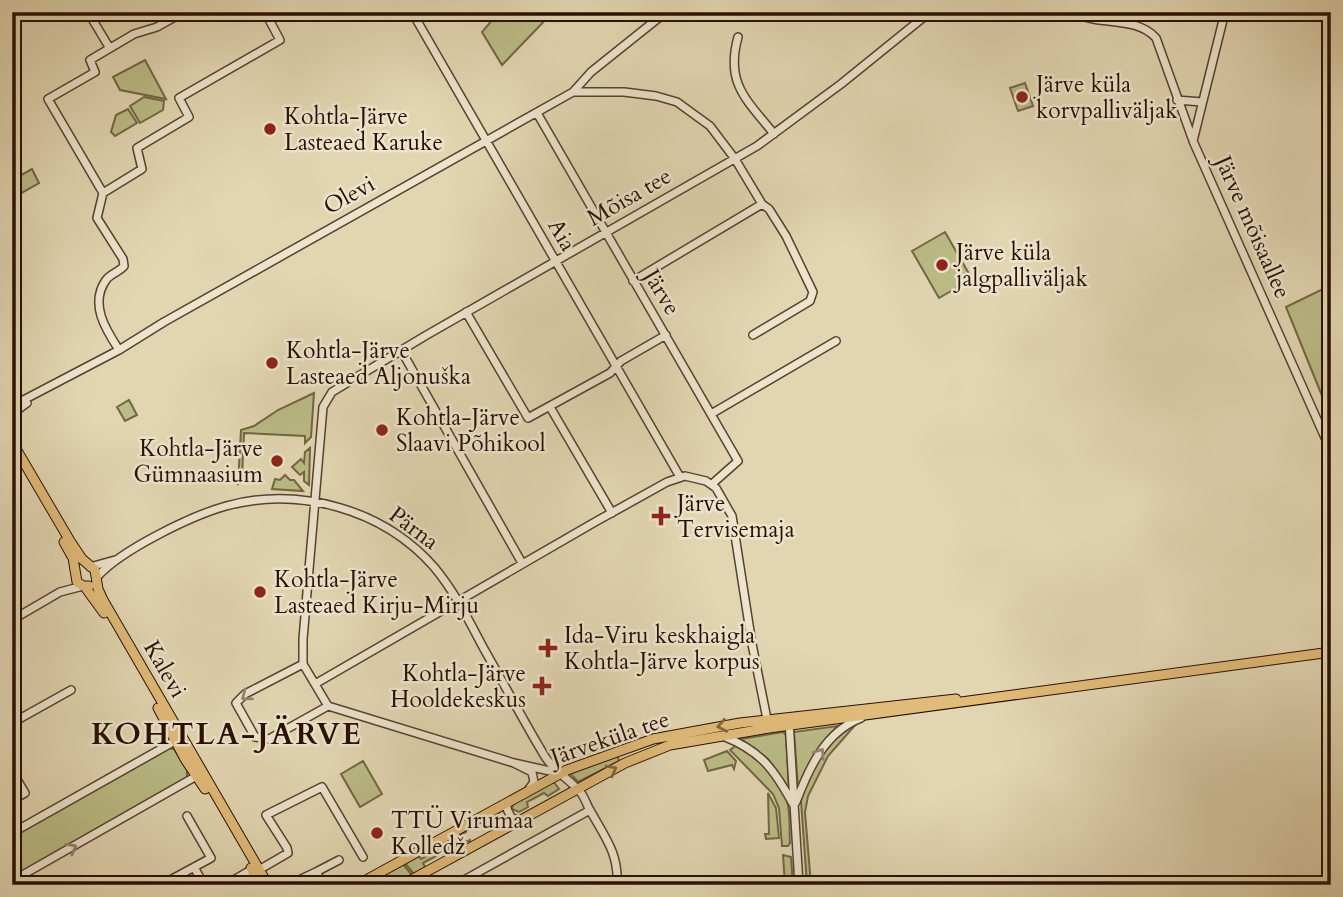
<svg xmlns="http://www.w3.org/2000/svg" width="1343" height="897" viewBox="0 0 1343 897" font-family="Cardo,serif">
<rect width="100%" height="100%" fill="#e2d6b2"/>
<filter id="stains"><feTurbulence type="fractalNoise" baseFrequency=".00286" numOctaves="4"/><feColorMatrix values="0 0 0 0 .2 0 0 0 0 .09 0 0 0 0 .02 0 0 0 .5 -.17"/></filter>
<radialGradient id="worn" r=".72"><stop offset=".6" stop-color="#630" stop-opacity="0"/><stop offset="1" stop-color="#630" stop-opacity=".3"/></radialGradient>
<!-- green -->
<path fill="#bbbc87" stroke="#726644" stroke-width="2" d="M499 12H553L502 65 482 32Z
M145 60 166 99 120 90 113 77Z
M1025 83 1033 106 1018 111 1010 88Z
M144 97 164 101 163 110 140 123 130 106Z
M128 109 137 123 115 136 111 132 116 115Z
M32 169 39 183 16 196 12 188V180Z
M945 232 972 279 939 298 912 251Z
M1331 285V418L1286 307Z
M314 393 311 437 305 443V436L244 433 242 477 247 479 238 484 241 430 254 426 278 410Z
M129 400 137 415 125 421 117 407Z
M310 448 309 485 304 481V472L300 475 292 467 301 459 304 463 305 452Z
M285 475 290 480H294L303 491 272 489 275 479 280 480Z
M857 723 828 756 808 796 805 812 811 885H807L801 801C807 778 821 751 838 734 843 729 851 726 857 723Z
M837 726 818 750 798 789 794 732Z
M783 732 786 735 789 789 768 759 741 739Z
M737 745C758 755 777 775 786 797 791 810 789 829 790 843L788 846H782L779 808 773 794 730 750Z
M168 748 174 749 187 770V778L12 877V837Z
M727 751 736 761 734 769 732 765 708 771 704 760Z
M617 754 619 761 578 782 569 772Z
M363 761 382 794 360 807 341 774Z
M553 781 559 789 548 796 544 793 527 802 528 807 519 812 512 809 513 803Z
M768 793 776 808 779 838 766 839 765 834H769Z
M464 829 466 832 459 836 463 843 470 840V843L454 852 451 848 423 863 425 867 414 874 404 862 418 855 421 859 442 848 453 846 441 847 439 843Z
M783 855 791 857 793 885H785Z
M402 863 412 875 395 885H363Z"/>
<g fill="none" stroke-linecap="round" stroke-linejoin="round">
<defs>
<path id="minor" d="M88 12 109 47
M412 12 680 477
M1073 12C1099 27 1135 15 1156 38L1192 138
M1225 12 1193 141 1331 451
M738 37C725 84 747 100 774 134
M573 92H624L656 96 677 102 710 126 735 159 762 204 769 209 786 236 813 292 810 301 753 335
M1177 100 1202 102
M537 113 738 461 712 484
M103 193 48 99 95 72 90 60 134 34 157 27 184 12
M633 281 762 204
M466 312 528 418 610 373 621 361 666 335
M119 350C106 330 89 304 106 280 110 274 119 272 124 266L123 259 97 218 103 193 142 169 137 148 189 117 179 98 280 40 265 12
M401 350 522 563
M12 406 119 350 164 322 573 92 591 72 666 12
M550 407 612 513
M12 414 27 403
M711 414 836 341
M90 567 115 560
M97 577C121 550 191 516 226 506 299 486 383 509 434 567 455 592 469 621 484 649 504 684 523 720 544 755 553 771 570 779 581 793 585 798 587 806 591 812 605 837 619 854 617 885
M12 620 60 592 83 586
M303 664 245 694 236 703 255 737 269 739 328 706
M315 684 595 522 667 482 685 476 706 481 716 488 732 516 752 644 768 724
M328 706 303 664V639L323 407 332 392 425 336 757 146 841 84 930 12
M328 706 514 763
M789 721 799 885
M12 723 71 690
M723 736C761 751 774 769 793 804
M12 771 25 793 12 800
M529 789 534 782 532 772 514 763 559 773
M796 802C809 768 825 732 861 718
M507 803V809L511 817 519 821
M12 833 175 741H180
M194 867 204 885
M257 871 288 853 287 848 266 815 322 787 363 857
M316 872 339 860
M12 881 200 774
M295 882 316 872 324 885
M161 885 211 858 187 816
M225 885 256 867
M455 885 590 810"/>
<path id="major" d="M12 442 70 541 82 559 95 570 98 589 103 600 268 885
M64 542 73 558 77 582 83 586H89
M85 587 104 613
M158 708 185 759 205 789
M251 868 260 885
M357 885 567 770 653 739 740 723 956 699
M402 885 625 763 670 745 769 728 1331 652"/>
</defs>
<!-- minor casing -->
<use href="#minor" stroke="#57412d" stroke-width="10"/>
<!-- major casing -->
<use href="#major" stroke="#290f01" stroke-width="11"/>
<!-- minor -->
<use href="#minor" stroke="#ece4cd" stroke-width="7"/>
<!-- major -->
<use href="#major" stroke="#e1bb79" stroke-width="9"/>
</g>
<!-- one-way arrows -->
<defs><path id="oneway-chevron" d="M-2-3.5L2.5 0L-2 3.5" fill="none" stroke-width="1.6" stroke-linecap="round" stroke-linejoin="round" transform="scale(1.75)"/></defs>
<g stroke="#948471">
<use href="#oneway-chevron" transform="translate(246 696) rotate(143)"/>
<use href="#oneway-chevron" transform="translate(820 753) rotate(-56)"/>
<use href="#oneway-chevron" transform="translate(72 848) rotate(-29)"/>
</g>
<g stroke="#85653d">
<use href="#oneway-chevron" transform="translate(722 726) rotate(169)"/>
<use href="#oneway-chevron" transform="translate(612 770) rotate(-28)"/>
</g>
<!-- markers -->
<g fill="#8f2418" stroke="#ece4cd" stroke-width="2.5">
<circle cx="1022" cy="97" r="7"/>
<circle cx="270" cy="129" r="7"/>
<circle cx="942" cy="265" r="7"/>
<circle cx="272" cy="363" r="7"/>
<circle cx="382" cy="430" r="7"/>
<circle cx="277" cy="461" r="7"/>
<path d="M657.5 505.5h7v7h7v7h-7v7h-7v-7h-7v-7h7z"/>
<circle cx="260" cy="592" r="7"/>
<path d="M544.5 637.5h7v7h7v7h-7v7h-7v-7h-7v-7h7z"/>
<path d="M538.5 675.5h7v7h7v7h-7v7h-7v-7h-7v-7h7z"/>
<circle cx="377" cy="833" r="7"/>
</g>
<g text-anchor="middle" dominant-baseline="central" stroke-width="5" stroke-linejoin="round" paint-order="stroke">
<!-- poi labels -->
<g font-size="23" fill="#290f01" stroke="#ece4cd" text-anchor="start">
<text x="1036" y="84">Järve küla<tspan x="1036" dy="26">korvpalliväljak</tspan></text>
<text x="284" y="116">Kohtla-Järve<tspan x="284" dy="26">Lasteaed Karuke</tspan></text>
<text x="956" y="252">Järve küla<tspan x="956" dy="26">jalgpalliväljak</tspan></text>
<text x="286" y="350">Kohtla-Järve<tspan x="286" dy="26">Lasteaed Aljonuška</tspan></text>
<text x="396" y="417">Kohtla-Järve<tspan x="396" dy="26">Slaavi Põhikool</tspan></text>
<text x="263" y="448" text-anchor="end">Kohtla-Järve<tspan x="263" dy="26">Gümnaasium</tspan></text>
<text x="677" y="503">Järve<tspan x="677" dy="26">Tervisemaja</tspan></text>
<text x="274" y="579">Kohtla-Järve<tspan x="274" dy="26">Lasteaed Kirju-Mirju</tspan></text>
<text x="564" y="635">Ida-Viru keskhaigla<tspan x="564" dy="26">Kohtla-Järve korpus</tspan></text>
<text x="526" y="673" text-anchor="end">Kohtla-Järve<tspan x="526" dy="26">Hooldekeskus</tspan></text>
<text x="391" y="820">TTÜ Virumaa<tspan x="391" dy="26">Kolledž</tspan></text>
</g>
<!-- street labels -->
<g font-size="23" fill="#290f01" stroke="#ece4cd">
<text transform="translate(349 195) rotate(-29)">Olevi</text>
<text transform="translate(629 197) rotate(-30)">Mõisa tee</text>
<text transform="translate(1253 227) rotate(66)">Järve mõisaallee</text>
<text transform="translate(562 235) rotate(60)">Aia</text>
<text transform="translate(662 292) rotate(59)">Järve</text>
<text transform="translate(414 528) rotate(37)">Pärna</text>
<text transform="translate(165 669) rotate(60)">Kalevi</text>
<text transform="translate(610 738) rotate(-19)">Järveküla tee</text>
</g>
<!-- district labels -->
<g font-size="30" font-weight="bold" letter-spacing="2" fill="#290f01" stroke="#ece4cd">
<text x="227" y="734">KOHTLA-JÄRVE</text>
</g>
</g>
<!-- margin -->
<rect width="1343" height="897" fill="none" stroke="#e2d6b2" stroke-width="42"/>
<rect x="14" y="14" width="1315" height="869" fill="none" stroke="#290f01" stroke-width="3.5"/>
<rect x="21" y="21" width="1301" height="855" fill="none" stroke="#290f01" stroke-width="2"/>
<rect width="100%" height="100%" filter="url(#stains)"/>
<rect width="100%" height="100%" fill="url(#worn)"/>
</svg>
